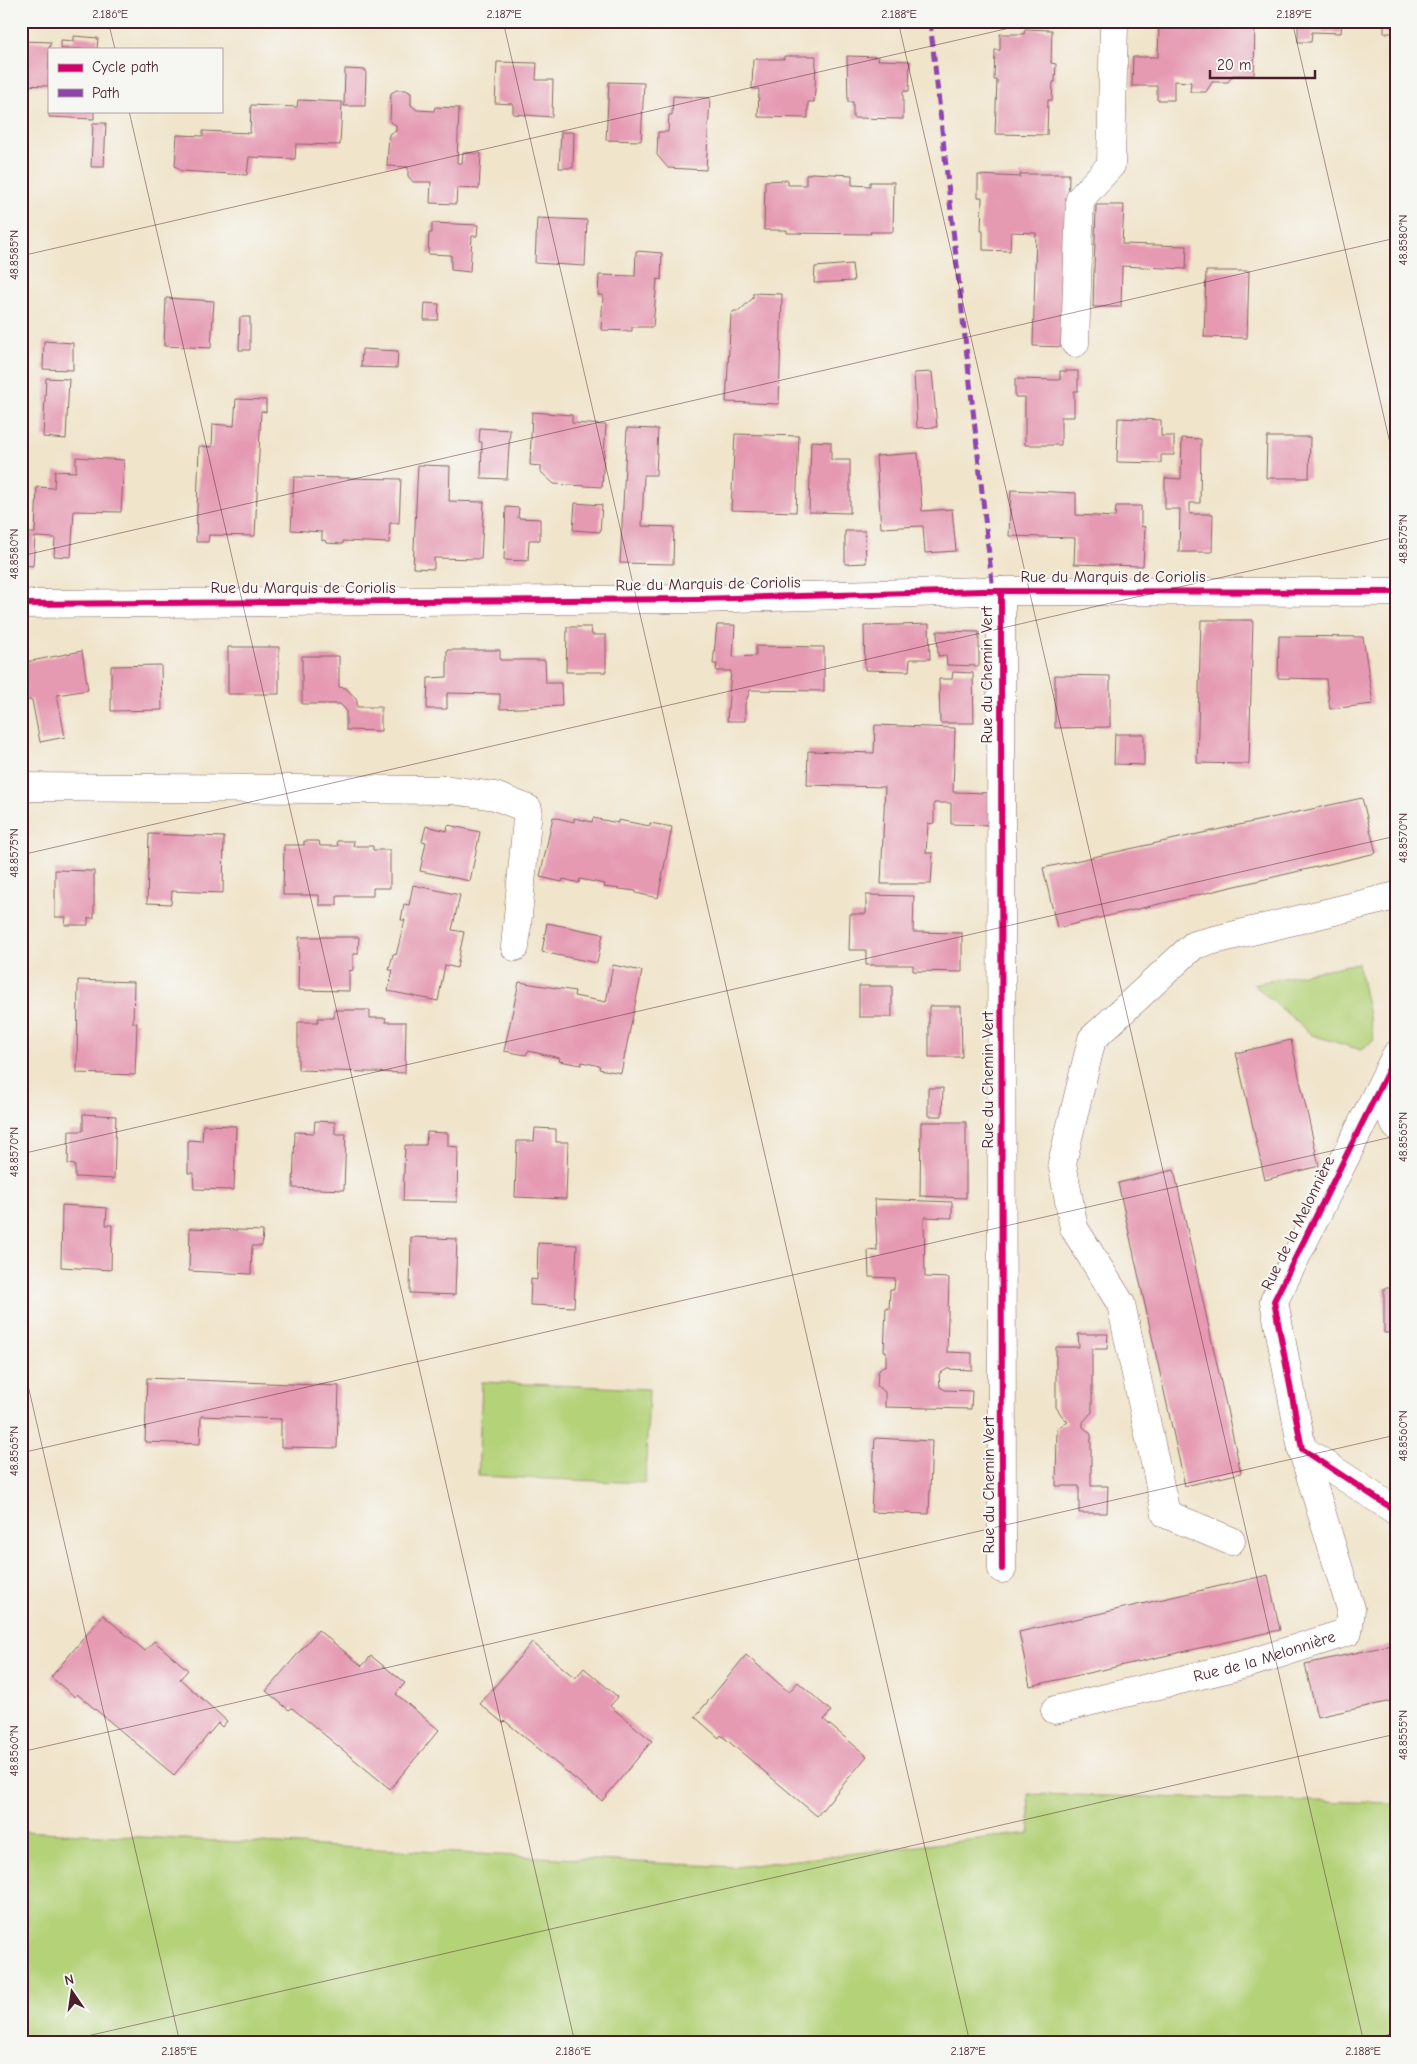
<svg xmlns="http://www.w3.org/2000/svg" width="1417" height="2064" viewBox="0 0 1417 2064" font-family="'Comic Neue',sans-serif">
<rect width="100%" height="100%" fill="#f6f6f2"/>
<filter id="ink" filterUnits="userSpaceOnUse"><feTurbulence type="fractalNoise" baseFrequency=".02" numOctaves="2"/><feDisplacementMap in="SourceGraphic" scale="10" xChannelSelector="R" yChannelSelector="G"/><feConvolveMatrix kernelMatrix="1 2 1 2 8 2 1 2 1" color-interpolation-filters="sRGB"/></filter>
<filter id="wash" filterUnits="userSpaceOnUse"><feTurbulence type="fractalNoise" baseFrequency=".0096" numOctaves="4" result="noise"/><feDisplacementMap in="SourceGraphic" scale="20" xChannelSelector="R" yChannelSelector="G"/><feGaussianBlur stdDeviation="1.12" result="paint"/><feColorMatrix in="noise" values="0 0 0 0 0 0 0 0 0 0 0 0 0 0 0 0 0 1.4 0 .05"/><feComposite in="paint" operator="in"/></filter>
<g filter="url(#wash)">
<rect width="100%" height="100%" fill="#f0e4ca"/>
<!-- green -->
<path fill="#b4d278" stroke="#7f7852" d="M1358 963 1374 1040 1361 1050 1312 1035 1253 984Z
M482 1382 649 1389 645 1483 478 1476Z
M1028 1794 1396 1803V2043H21V1831L736 1867 1030 1833Z"/>
<g id="blocks">
<!-- building -->
<path fill="#e59ab2" d="M1167 21H1255L1254 75H1233L1228 82H1212L1206 92H1190L1191 82 1174 81V100H1157V86H1132L1133 57H1158L1159 24H1167Z
M1298 21H1342L1341 33 1312 32 1311 42H1298Z
M1384 21H1396V33H1384Z
M1025 29 1052 30 1051 63 1056 64 1055 82H1053L1052 100H1048L1047 135 995 134 997 80H994L995 50H1000V34H1024Z
M74 36 98 38 97 49H61V40L74 41Z
M21 41 51 42 49 49 48 86 21 85Z
M784 56H816L815 90 814 102H808V118L758 117 759 89H752L753 59H784Z
M847 56 879 57 878 60 910 61 909 91H903V119L853 118V102H848Z
M497 62 537 63 536 80H553L552 117 513 114V104L495 103Z
M345 69 366 70 365 106H344Z
M609 82 644 83 641 141 606 140Z
M397 90H406L411 93V105L417 110 434 111 435 107 459 108 457 163H462L463 153H481L479 189 457 188 456 204 430 203 431 182H413L408 176V167L387 166 389 134 396 131V125L390 122 391 93Z
M673 96 710 98 706 170 668 168 657 155 658 132H668L669 115H672Z
M298 100 342 102 340 145 296 144 295 159 249 157 247 175 181 171 175 166 177 135 203 136V131L250 133 251 105 297 107Z
M49 111H94V119L49 117Z
M93 123H106L104 167H91Z
M561 132H574L573 168H559Z
M812 173 852 175V185L870 186V182H894L893 232H870L871 234 787 233V230H764L765 181 788 180V185H806V175Z
M1020 174H1069L1065 347 1033 346 1036 233 1011 232 1010 251 983 250V231H981L982 197H978V175L1020 177Z
M1096 205H1124L1122 244 1187 246 1186 269 1122 266 1121 307H1093Z
M537 218 587 220 585 266 535 263Z
M432 223 478 225 477 236H472L470 272 451 270V255L428 254 429 233H432Z
M636 251 662 253 661 280 657 279 653 327H632V331L601 330 603 295H598L599 275 635 276Z
M852 264 854 281 814 283 815 267Z
M1206 271H1249L1247 338 1204 337Z
M753 293 782 294 779 404 726 402 731 314 734 311H739L753 298Z
M166 298 214 301 211 348 164 346Z
M425 303 439 304 438 320H424Z
M240 317H250V350H239Z
M44 341 73 343V370L43 369Z
M362 349 398 351 397 368 361 367Z
M1060 371H1078V391H1074V417H1061V445H1025V397H1015V379L1060 380Z
M932 372 937 427 917 428 914 373Z
M46 378 69 379 66 439 43 437Z
M236 399 266 400V412L261 411 255 536 209 535 208 542H196L199 446 212 447 213 424 234 426Z
M532 412 572 415V423L606 425 602 487 554 484 541 472V466L530 465Z
M1118 418 1161 420V436H1174V455H1161V463L1117 462Z
M480 428 510 430 507 479 481 478 482 442H479Z
M627 428 658 429 656 475H644L642 526 674 527 673 564 620 563Z
M735 434 799 436 796 512 731 510Z
M1267 437H1310L1309 478H1266Z
M1182 438 1201 439 1200 503H1190V514H1213L1212 552H1179L1180 509H1165V478L1181 479Z
M811 441 831 442V460H850V513L809 512Z
M1394 450H1396V484H1393Z
M918 453 922 511 952 509 956 551 925 553 923 526 881 528 876 456Z
M76 457 124 460 121 512 74 511 71 557 54 556 55 538 35 537 33 566 21 565V533H35L37 487 54 488 55 471 76 472Z
M418 465 450 466 449 501 484 502 481 559 434 558V569L413 568Z
M294 477 401 479 399 523H390L389 543 343 541V544L326 543 325 540 322 541V532L291 530Z
M1011 490 1076 493V515L1115 517 1116 506H1141V526L1145 527 1143 566 1074 564 1075 538 1009 536Z
M575 503 602 505 600 532 573 530Z
M506 507 519 508 518 518 540 519V540H529L528 561 504 560Z
M845 531H865L866 563 845 564Z
M1201 620H1253L1249 764 1197 763Z
M929 624 930 659H910L909 671 865 670 864 626Z
M717 625H735L733 657 756 656V646L824 647V691L750 690 745 704V721H727L731 671H716L717 664H713Z
M567 627H591L592 635H606V672H566Z
M937 631 979 632V666L947 665 946 655 938 656Z
M1279 636 1363 637 1373 704 1330 709 1326 679 1278 678Z
M228 647H279V694H228Z
M447 650H500V660H545L546 683H561L562 706 500 709V694L447 693V709H427L428 678 447 677Z
M82 651 88 690 57 695 65 737 40 742 32 700H26L21 663Z
M302 656H339V687L346 688 357 700V707H381V731L346 730V710L340 704H302Z
M161 665 162 710 111 711V666Z
M953 672 973 673 974 723H940L939 679H952Z
M1055 675 1110 676V727L1055 728Z
M875 725 955 728 953 792 992 793V825L951 824V803H934V823L928 824 926 853H933L931 884H881L885 787 807 785 808 751 874 753Z
M1115 734H1144V765L1114 764Z
M1362 798 1376 853 1057 928 1043 868Z
M553 817 574 822V818L592 822 593 818 618 823V820L650 826V823L672 827 658 898 636 893V891L604 887 605 884 580 879 579 883 563 879 562 882 540 877Z
M448 825 480 832 470 881 420 871 426 842 422 841 426 826 447 831Z
M149 834 224 837 223 893 172 891 171 904 147 903Z
M304 841H319L320 846H338L337 841H354L353 846H373V850H390V888H373V896H337V905H319V895H283L284 845H304Z
M55 870 94 871V918H88V925H65L66 917H55Z
M413 885 460 895 452 930 464 932 460 951 457 968 445 965 438 1001 388 991 393 970H389L393 954 396 955 405 920H401L404 904 409 905Z
M866 895 914 896 913 932 962 933V972L913 971V965H866V950H849L850 914H866Z
M547 923 603 934 597 963 542 952Z
M299 937H359L358 954H353V970L349 971V991L298 990Z
M613 965 642 971 621 1073 599 1069 600 1066 582 1062 581 1065 559 1061 560 1058 528 1051 526 1055 504 1051 519 982 575 991 574 996 606 1002Z
M78 980 134 982 133 1023H137L135 1075 77 1073Z
M859 986H892V1017H859Z
M929 1006H961L962 1057H929Z
M334 1010H370V1018H386L385 1022H406L405 1073 298 1070V1022H318V1018H334Z
M1291 1040 1319 1166 1265 1180 1236 1053Z
M928 1088H943L942 1116H928Z
M83 1114 116 1116 114 1179 75 1177V1165L68 1164 69 1131H83Z
M315 1121 335 1122V1134H346L344 1190 293 1188 295 1132 314 1133Z
M921 1122H966V1198L920 1196Z
M203 1125 236 1126 234 1190 194 1189 193 1173H188V1140L202 1141Z
M535 1128 556 1129V1142H568L566 1199 515 1197 517 1141H534Z
M427 1132 448 1133V1146L458 1147 457 1202 403 1201 405 1145H426Z
M1174 1170 1241 1473 1185 1486 1118 1183Z
M875 1199 952 1202V1218L924 1217 925 1277 949 1278 947 1352 972 1353V1370L947 1369 939 1374 940 1387 945 1390 972 1391 971 1409 885 1407V1392L877 1386 878 1372 883 1366H886V1351H884L886 1308 889 1309 890 1289 894 1290 895 1278 869 1277 868 1250 877 1251Z
M62 1205 107 1208 106 1225H112L111 1270 61 1267Z
M190 1228 263 1231 262 1246H252L251 1274 189 1271Z
M411 1237 457 1239 455 1295 410 1293Z
M538 1243 577 1245 574 1307 530 1305 531 1279 537 1280Z
M1384 1288H1396V1333H1384Z
M1078 1334H1108L1107 1349H1092V1412L1083 1422V1427L1091 1434V1486H1108L1107 1513H1079V1486H1056L1057 1428 1068 1422 1062 1416 1056 1407V1347H1079Z
M147 1378 339 1386 337 1448 281 1447V1419L201 1416 200 1444 145 1442Z
M875 1438 932 1441 929 1514 871 1512Z
M1268 1575 1280 1630 1030 1686 1019 1632Z
M103 1615 145 1651 154 1641 188 1670 180 1679 227 1721 222 1727 218 1723 174 1775 77 1694 75 1697 51 1677Z
M318 1630 362 1666 371 1656 405 1683 396 1694 439 1730 390 1789 292 1708 289 1710 266 1691Z
M532 1642 575 1678 584 1668 618 1697 610 1706 652 1741 602 1801 505 1721 503 1723 480 1704Z
M1396 1644V1700L1317 1717 1305 1664Z
M746 1655 789 1692 798 1682 831 1711 824 1720 867 1756 817 1816 721 1735 719 1738 695 1717Z"/>
</g>
</g>
<g filter="url(#ink)">
<use href="#blocks" fill-opacity="0" stroke="#846463" stroke-width="1"/>
<g fill="none" stroke-linecap="round" stroke-linejoin="round">
<defs>
<g id="minor">
<path d="M1075 343 1080 199 1111 165 1114 21"/>
<path d="M1001 591 1002 1569"/>
<path d="M21 604 698 599 983 591 1396 592"/>
<path d="M21 787 451 790 495 796 528 809 515 947"/>
<path d="M1396 1055 1274 1301 1302 1449 1396 1511"/>
<path d="M1379 1091 1396 1126"/>
<path d="M1231 1541 1166 1514 1121 1304 1074 1228 1062 1163 1092 1039 1194 945 1396 896"/>
<path id="s1" d="M1055 1710 1247 1664 1348 1632 1351 1609 1302 1449"/>
</g>
</defs>
<!-- minor casing -->
<use href="#minor" stroke="#846463" stroke-width="29"/>
<!-- minor -->
<use href="#minor" stroke="#fff" stroke-width="28"/>
<!-- quiet -->
<path stroke="#8e44ad" stroke-width="5" stroke-dasharray="10 5" stroke-linecap="butt" d="M930 21 993 591"/>
<defs>
<path id="cycleway" d="M1001 591 1002 1569
M21 604 698 599 983 591 1396 592
M1396 1055 1274 1301 1302 1449 1396 1511"/>
</defs>
<!-- cycleway casing -->
<use href="#cycleway" stroke="#f6f6f2" stroke-width="9"/>
<!-- cycleway -->
<use href="#cycleway" stroke="#d6006c" stroke-width="6"/>
</g>
</g>
<!-- ticks -->
<path fill="none" stroke="#4a1f2b" stroke-width="1" stroke-opacity="0.45" d="M108 21 115 49M503 21 970 2043M898 21 1364 2043M1292 21 1396 469M129 111 575 2043M21 256 1040 21M21 556 1396 238M21 855 1396 537M21 1154 1396 836M21 1355 180 2043M21 1453 1396 1136M21 1752 1396 1435M57 2043 1396 1734M1353 2043 1396 2033"/>
<g text-anchor="middle" dominant-baseline="central" stroke-width="4" stroke-linejoin="round" paint-order="stroke">
<!-- street labels -->
<g font-size="16" fill="#4a1f2b" stroke="#f6f6f2">
<text x="1113" y="577">Rue du Marquis de Coriolis</text>
<text transform="translate(708 584) rotate(-1)">Rue du Marquis de Coriolis</text>
<text x="303" y="588">Rue du Marquis de Coriolis</text>
<text transform="translate(987 675) rotate(-90)">Rue du Chemin Vert</text>
<text transform="translate(988 1080) rotate(-90)">Rue du Chemin Vert</text>
<text transform="translate(1298 1223) rotate(-64)">Rue de la Melonnière</text>
<text transform="translate(989 1485) rotate(-90)">Rue du Chemin Vert</text>
<text stroke="none"><textPath href="#s1" startOffset="216">Rue de la Melonnière</textPath></text>
</g>
</g>
<!-- margin -->
<rect width="1417" height="2064" fill="none" stroke="#f6f6f2" stroke-width="55"/>
<!-- legend -->
<rect x="48" y="48" width="175" height="65" fill="#f6f6f2" stroke="#b1a0a2"/>
<rect x="58" y="64" width="25" height="8" fill="#d6006c" stroke="#b1a0a2"/>
<text x="92" y="72" font-size="15" fill="#4a1f2b">Cycle path</text>
<rect x="58" y="89" width="25" height="8" fill="#8e44ad" stroke="#b1a0a2"/>
<text x="92" y="98" font-size="15" fill="#4a1f2b">Path</text>
<!-- north arrow -->
<g transform="translate(72 1992) rotate(347)" stroke="#f6f6f2" stroke-width="4" paint-order="stroke">
<path d="M0-4L9 19L0 12L-9 19Z" fill="#4a1f2b"/>
<text y="-8" font-size="14" font-weight="bold" text-anchor="middle" fill="#4a1f2b">N</text>
</g>
<!-- scale -->
<path d="M1210 70v8h105v-8" fill="none" stroke="#4a1f2b" stroke-width="2.5"/>
<text x="1217" y="70" font-size="15" fill="#4a1f2b" stroke="#f6f6f2" stroke-width="4" paint-order="stroke">20 m</text>
<rect x="28" y="28" width="1362" height="2008" fill="none" stroke="#4a1f2b" stroke-width="2"/>
<g font-size="12" text-anchor="middle" fill="#4a1f2b">
<text x="110" y="18">2.186°E</text>
<text x="504" y="18">2.187°E</text>
<text x="899" y="18">2.188°E</text>
<text x="1294" y="18">2.189°E</text>
<text transform="translate(1403 240) rotate(-90)" y="4">48.8580°N</text>
<text transform="translate(14 255) rotate(-90)" y="4">48.8585°N</text>
<text transform="translate(1403 539) rotate(-90)" y="4">48.8575°N</text>
<text transform="translate(14 554) rotate(-90)" y="4">48.8580°N</text>
<text transform="translate(1403 838) rotate(-90)" y="4">48.8570°N</text>
<text transform="translate(14 853) rotate(-90)" y="4">48.8575°N</text>
<text transform="translate(1403 1137) rotate(-90)" y="4">48.8565°N</text>
<text transform="translate(14 1152) rotate(-90)" y="4">48.8570°N</text>
<text transform="translate(1403 1436) rotate(-90)" y="4">48.8560°N</text>
<text transform="translate(14 1451) rotate(-90)" y="4">48.8565°N</text>
<text transform="translate(1403 1735) rotate(-90)" y="4">48.8555°N</text>
<text transform="translate(14 1751) rotate(-90)" y="4">48.8560°N</text>
<text x="179" y="2055">2.185°E</text>
<text x="573" y="2055">2.186°E</text>
<text x="968" y="2055">2.187°E</text>
<text x="1363" y="2055">2.188°E</text>
</g>
</svg>
